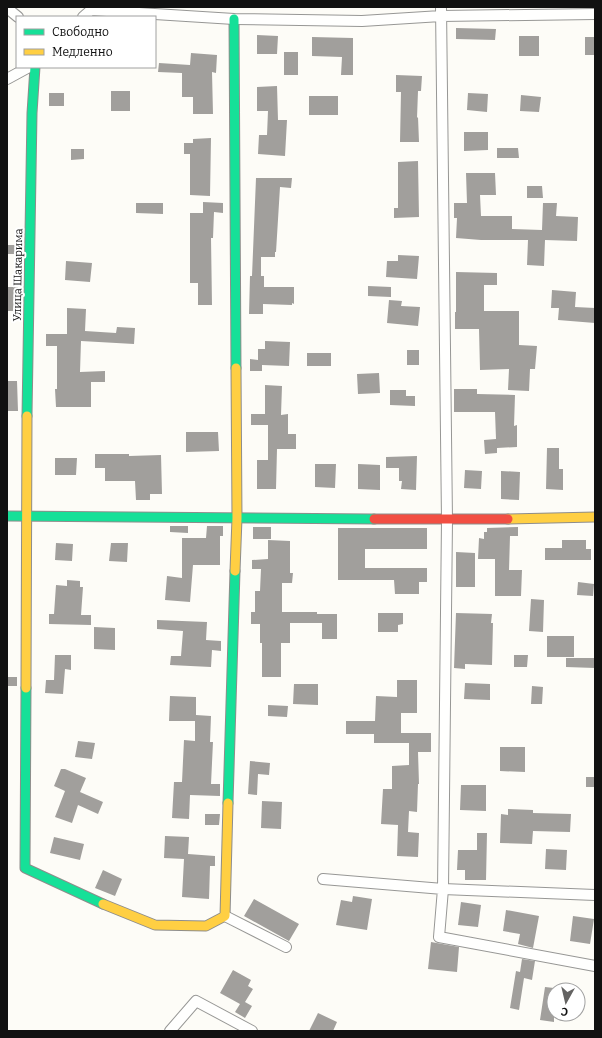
<svg xmlns="http://www.w3.org/2000/svg" width="602" height="1038" viewBox="0 0 602 1038" font-family="Bitter,serif">
<rect width="100%" height="100%" fill="#fdfcf7"/>
<!-- building -->
<path fill="#a19f9c" d="M456 28 496 29 495 40 456 39Z
M257 35 278 36 277 54H257Z
M519 36H539V56H519Z
M312 37 353 38V75H341L342 57 312 56Z
M585 37H595V55H585Z
M284 52H298V75H284Z
M191 53 217 55 216 73 212 72 213 114H193V97H182V73L158 72 159 63 190 65Z
M396 75 422 76 421 91H418L417 118 418 117 419 142H400L401 92H396Z
M277 86 278 120H287L285 156 258 154 259 135H267L268 111H257V87Z
M111 91H130V111H111Z
M49 93H64V106H49Z
M468 93 488 94 487 112 467 110Z
M521 95 541 97 539 112 520 111Z
M309 96H338V115H309Z
M464 132H488V150L464 151Z
M211 138 210 196 190 195V154H184V143H193V139Z
M497 148H518L519 158H497Z
M71 149H84V159L71 160Z
M418 161 419 217 394 218V208H398V162Z
M466 173H495L496 195H480L481 216H512V229L542 230 543 203H557L556 216 578 217 577 241 545 240 544 266 527 265 528 240H481L456 238 457 218H454V203H467Z
M256 178H292L291 188 280 187 276 252H275V257H261V276H264V287H294V304L292 303V305L263 304V314H249L250 276H252Z
M527 186H542L543 198H527Z
M203 202 223 203V213L214 212 213 238H211L212 305H198V283H190V213H203Z
M136 203H163V214L136 213Z
M7 245H17L16 254H7Z
M398 255 419 256 417 279 386 277 387 261H398Z
M66 261 92 263 90 282 65 280Z
M456 272 497 273V285H484V311H519V345L537 346 535 369H530L529 391 508 390 509 369 480 370 479 329H455V312H456Z
M368 286 391 287V297L368 296Z
M7 287H18V311H7Z
M552 290 576 292 575 307 595 308V323L558 320 559 308H551Z
M389 300 402 301 401 306 420 307 418 326 387 323Z
M67 308 86 309 85 331 116 333 117 327 135 328 134 344 81 341 80 372 105 371V382H91V407H56L55 389H57V346H46V334H67Z
M265 341 290 342 289 366 262 365V371H250V359L258 360V349H265Z
M407 350H419V365H407Z
M307 353H331V366H307Z
M379 373 380 393 358 394 357 374Z
M7 381H17L18 411H7Z
M265 385 282 386 281 415 288 414V434H296V449H277L276 489H257V460H268V425H251V414H265Z
M454 389H477V394L515 395 514 426 517 425V447L497 448V453L485 454 484 440 496 439 495 412H454Z
M390 390H406V396H415V406L390 405Z
M186 432H218L219 451 186 452Z
M547 448H559V469H563V490L546 489Z
M95 454H129V456L161 455 162 494H150V500H136L135 481H105V468H95Z
M417 456 416 490 401 489 402 481H399V468H386V457Z
M55 458H77L76 475H55Z
M315 464H336L335 488 315 487Z
M358 464 380 465V490L358 489Z
M465 470 482 471 481 489 464 488Z
M501 471 520 472 519 500 501 499Z
M170 526H188V533L170 532Z
M207 526H223V536H220V565H193L190 602 165 600 167 576 182 578V538H206Z
M253 527H271V539H253Z
M518 527V536H510L509 570H522L521 596H495V559H478L479 538 484 539V532H487V528Z
M338 528H427V549H365V568H427V582H419V594H395L394 580H338Z
M268 540 290 541V573H293L292 583H282V612H317V614H337V639H322V623H290V643H281V677H262V643H260V624H251V612H255V591H260L261 569H252V560L268 559Z
M562 540H586V549H591V560H545V548H562Z
M56 543 73 544 72 561 55 560Z
M111 543H128L127 562 109 561Z
M456 552 475 553V587H456Z
M67 580 80 581V587H83L81 615H91V625L49 624V614H54L56 585 67 586Z
M578 582 594 584 593 596 577 595Z
M531 599 544 600 543 632 529 631Z
M378 613H403V624L398 625V632H378Z
M456 613 492 614 491 623H493L492 665 465 664V669L454 668Z
M157 620 207 622 206 640 221 641V651L212 650 211 667 170 665 171 656H181L183 631 157 629Z
M94 627 115 628V650L94 649Z
M547 636H574V657H547Z
M55 655H71V670L65 669 63 694 45 693 46 680H54Z
M514 655H528L527 667H514Z
M566 658H595V668L566 667Z
M7 677H17V686H7Z
M397 680H417V713H401V733H431V752H418L419 784H418L417 812 409 811 408 832 419 833 418 857 397 856 398 825 381 824 383 789H392V766L409 765V743H374V734H346V721H375L376 696 397 697Z
M465 683 490 684V700L464 699Z
M294 684H318V705L293 704Z
M532 686 543 687 542 704H531Z
M170 696 196 697V715L211 716 210 742H213L211 784H220V796L190 795 189 819 172 818 174 782H182L184 740 195 741V721H169Z
M268 705 288 706 287 717 268 716Z
M78 741 95 743 92 759 75 757Z
M500 747H525V772L500 771Z
M250 761 270 763 269 775 258 774 257 795 248 794Z
M61 769H65L86 778 80 792 103 802 98 814 78 805 72 823 55 817 65 791 54 786Z
M586 777H595V787H586Z
M461 785H486V811L460 810Z
M262 801 282 802 281 829 261 828Z
M508 809 533 810V813L571 814 570 832 533 831 532 844 500 843 501 814 508 815Z
M205 814H220L219 825H205Z
M477 833H487L486 880H465V870H457L458 850H477Z
M165 836 189 837 188 854 215 856V866H210L209 899 182 897 184 859 164 858Z
M54 837 84 844 80 860 50 853Z
M546 849 567 850 566 870 545 869Z
M103 870 122 879 115 896 95 888Z
M353 896 372 899 367 930 336 925 341 900 352 902Z
M254 899 299 924 289 941 244 916Z
M461 902 481 905 478 927 458 925Z
M506 910 539 916 533 948 518 944 520 934 503 931Z
M573 916 594 919 590 944 570 941Z
M431 942 459 947 457 972 428 969Z
M522 959 535 961 532 980 524 978 519 1010 510 1008 516 971 520 972Z
M233 970 251 980 248 986 253 989 245 1002 252 1006 245 1018 235 1012 240 1004 220 993Z
M545 987 554 988V1022L540 1020Z
M318 1013 337 1022 333 1031H309Z"/>
<g fill="none" stroke-linecap="round" stroke-linejoin="round">
<defs>
<path id="street" d="M441 7 447 520 443 889 439 937 595 966
M7 8 18 17
M83 17 91 10 234 19 362 21 441 16 595 14
M7 79 29 67
M323 879 443 889 595 895
M225 916 286 947
M170 1031 196 1001 252 1031"/>
<path id="fast" d="M234 19 236 368
M27 416 32 113 35 67
M7 516 374 519
M26 688 25 868 103 904
M228 803 235 571"/>
<path id="slow" d="M508 519 595 517
M235 571 237 518 236 368
M26 688 27 416
M103 904 155 925 206 926 225 916 228 803"/>
<path id="jam" d="M374 519H508"/>
</defs>
<!-- street casing -->
<use href="#street" stroke="#979795" stroke-width="12"/>
<!-- fast casing -->
<use href="#fast" stroke="#8e8d8b" stroke-width="11"/>
<!-- slow casing -->
<use href="#slow" stroke="#8e8d8b" stroke-width="11"/>
<!-- jam casing -->
<use href="#jam" stroke="#8e8d8b" stroke-width="11"/>
<!-- street -->
<use href="#street" stroke="#fffffe" stroke-width="10"/>
<!-- fast -->
<use href="#fast" stroke="#16e098" stroke-width="9"/>
<!-- slow -->
<use href="#slow" stroke="#ffcf43" stroke-width="9"/>
<!-- jam -->
<use href="#jam" stroke="#f24e42" stroke-width="9"/>
</g>
<g text-anchor="middle" dominant-baseline="central" stroke-width="4" stroke-linejoin="round" paint-order="stroke">
<!-- street labels -->
<g font-size="11" fill="#111" stroke="#fff">
<text transform="translate(18 275) rotate(-89)">Улица Шакарима</text>
</g>
</g>
<!-- border -->
<rect width="602" height="1038" fill="none" stroke="#111111" stroke-width="16"/>
<!-- legend -->
<rect x="16" y="16" width="140" height="52" fill="#ffffff" stroke="#a0a0a0"/>
<rect x="24" y="29" width="20" height="6" fill="#16e098" stroke="#a0a0a0"/>
<text x="52" y="36" font-size="12" fill="#111111">Свободно</text>
<rect x="24" y="49" width="20" height="6" fill="#ffcf43" stroke="#a0a0a0"/>
<text x="52" y="56" font-size="12" fill="#111111">Медленно</text>
<!-- north arrow -->
<g transform="translate(566 1002) rotate(188)"><circle r="19" fill="#ffffff" stroke="#a0a0a0"/>
<path d="M0-3L7 15L0 10L-7 15Z" fill="#646362"/>
<text y="-6" font-size="11" font-weight="bold" text-anchor="middle" fill="#111111">С</text>
</g>
</svg>
